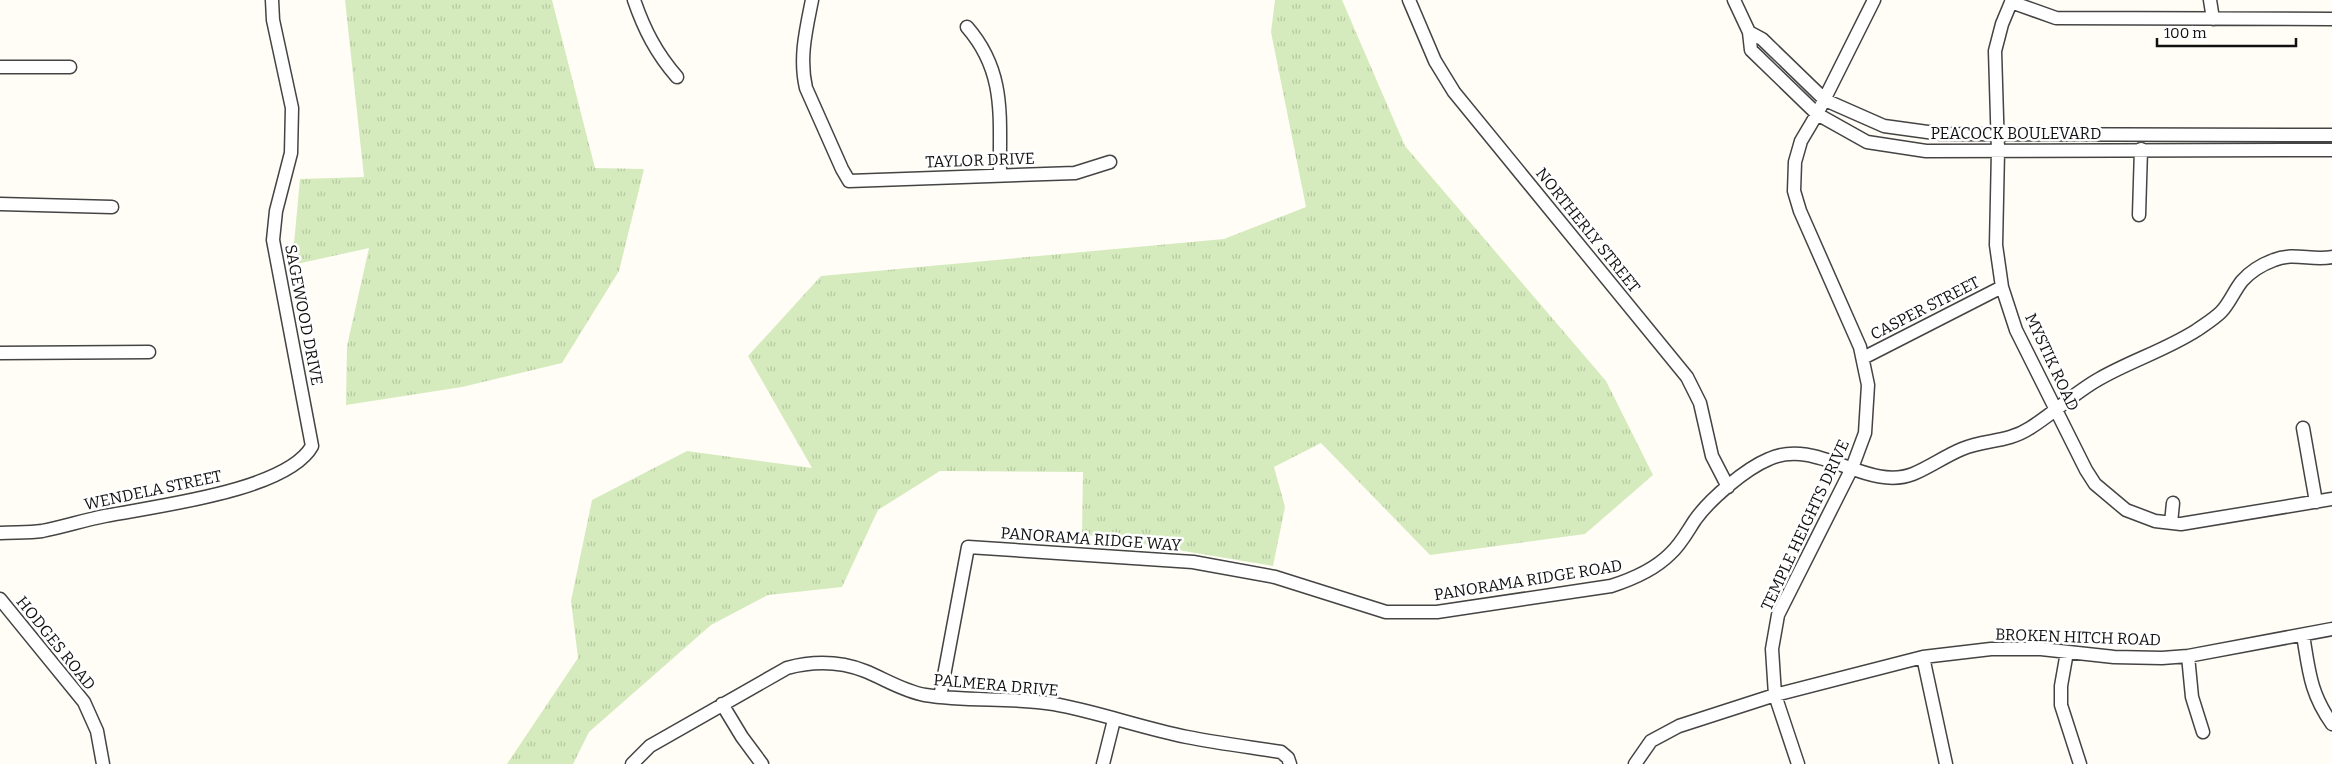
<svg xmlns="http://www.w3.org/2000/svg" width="2332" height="764" viewBox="0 0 2332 764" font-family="Bitter,serif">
<defs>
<pattern id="grass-tufts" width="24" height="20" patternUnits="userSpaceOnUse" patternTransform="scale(1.25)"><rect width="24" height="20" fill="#d5ebbd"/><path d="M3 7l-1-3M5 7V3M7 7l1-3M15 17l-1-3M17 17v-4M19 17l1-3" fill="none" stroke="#b6c8a1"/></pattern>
</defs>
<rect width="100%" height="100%" fill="#fffdf5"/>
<!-- grass -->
<path fill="url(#grass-tufts)" d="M345 0H552L595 168 644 169 619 271 562 363 462 387 346 405 347 346 369 248 292 265 300 179 364 177Z
M1275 0H1342L1405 146 1606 381 1653 475 1585 534 1430 555 1321 443 1274 467 1285 507 1273 566 1082 534 1083 472 940 471 878 510 842 587 768 595 711 625 589 732 573 764H507L578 658 571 601 592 500 687 451 812 468 748 356 821 276 1224 239 1306 207 1271 32Z"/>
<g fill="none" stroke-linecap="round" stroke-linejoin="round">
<defs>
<path id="minor" d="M634 0C644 29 656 53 677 77
M812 0C806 30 799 58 806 88L842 169 849 181 1075 173 1110 162
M1409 0 1435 61 1454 92 1687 377 1700 403 1712 456 1728 487
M1734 0 1749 32 1751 50 1817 114 1867 142 1926 151 2332 150
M2012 0 2002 24 1995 51 1998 151 1996 245 2002 287 2016 330 2086 470 2095 484 2126 510 2155 521 2181 524 2332 499
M2210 0 2213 19
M2011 2 2056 18 2332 19
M967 27C1007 73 999 119 1000 175
M1749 32 1762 39 1825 100 1884 126 1942 134 2332 135
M0 67H70
M0 204 112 207
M2139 215 2141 149
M0 353 149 352
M1863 358 2002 287
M2303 428 2316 502
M2171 523 2173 503
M0 533C14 532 28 533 42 531 63 527 84 520 105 516 155 506 287 491 312 446L273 240 276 211 291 153 292 108 273 20 272 0
M0 599 84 702 97 731 103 764
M2303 635C2309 671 2310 693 2332 724
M2067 652 2061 686V705L2080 764
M2188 656 2192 697 2203 732
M1923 657 1946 764
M940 697 968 547 1193 562 1275 577 1386 612H1437L1611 586C1633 579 1654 570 1670 554 1681 544 1687 532 1695 520 1710 499 1745 469 1769 459 1817 437 1867 492 1913 474 1930 467 1945 456 1962 449 1985 439 2007 443 2030 428 2054 413 2074 393 2099 379 2130 361 2166 350 2197 330 2204 325 2214 319 2221 312 2229 304 2234 291 2242 281 2250 272 2263 264 2274 260 2293 252 2313 261 2332 257
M722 704 742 737 762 764
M632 764 650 746 787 668C813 661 839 661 865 671 885 679 903 691 925 695 968 702 1011 697 1054 704 1098 712 1142 728 1187 737 1217 743 1249 747 1281 752L1288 758 1290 764
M1103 764 1114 720
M1635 764 1651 741 1679 726 1775 695 1923 657 1991 649H2041L2114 657 2162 658 2188 656 2332 629
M1798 764 1775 695 1772 649 1778 615 1852 468 1865 433 1868 385 1860 347 1800 211 1794 191 1795 162 1801 141 1817 114 1874 0"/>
</defs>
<!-- minor casing -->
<use href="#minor" stroke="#444" stroke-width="15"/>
<!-- minor -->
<use href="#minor" stroke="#fff" stroke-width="12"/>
</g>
<g text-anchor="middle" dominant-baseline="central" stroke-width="5" stroke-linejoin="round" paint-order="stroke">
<!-- street labels -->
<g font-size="16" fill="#111" stroke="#fff">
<text x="2016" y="133">PEACOCK BOULEVARD</text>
<text transform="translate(980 160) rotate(-2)">TAYLOR DRIVE</text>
<text transform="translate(1588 230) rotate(51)">NORTHERLY STREET</text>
<text transform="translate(1925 308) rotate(-27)">CASPER STREET</text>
<text transform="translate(304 315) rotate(79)">SAGEWOOD DRIVE</text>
<text transform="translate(2052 362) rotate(65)">MYSTIK ROAD</text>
<text transform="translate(153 490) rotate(-12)">WENDELA STREET</text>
<text transform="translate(1805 525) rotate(-65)">TEMPLE HEIGHTS DRIVE</text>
<text transform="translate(1091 539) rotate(4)">PANORAMA RIDGE WAY</text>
<text transform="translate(1528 580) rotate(-9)">PANORAMA RIDGE ROAD</text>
<text transform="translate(2078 637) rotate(2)">BROKEN HITCH ROAD</text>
<text transform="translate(56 643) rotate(51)">HODGES ROAD</text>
<text transform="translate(996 685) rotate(5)">PALMERA DRIVE</text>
</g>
</g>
<!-- scale -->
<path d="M2157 38v8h139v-8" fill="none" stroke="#111111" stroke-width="2.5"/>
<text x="2164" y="38" font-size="15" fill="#111111" stroke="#ffffff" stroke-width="4" paint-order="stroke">100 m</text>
</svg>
